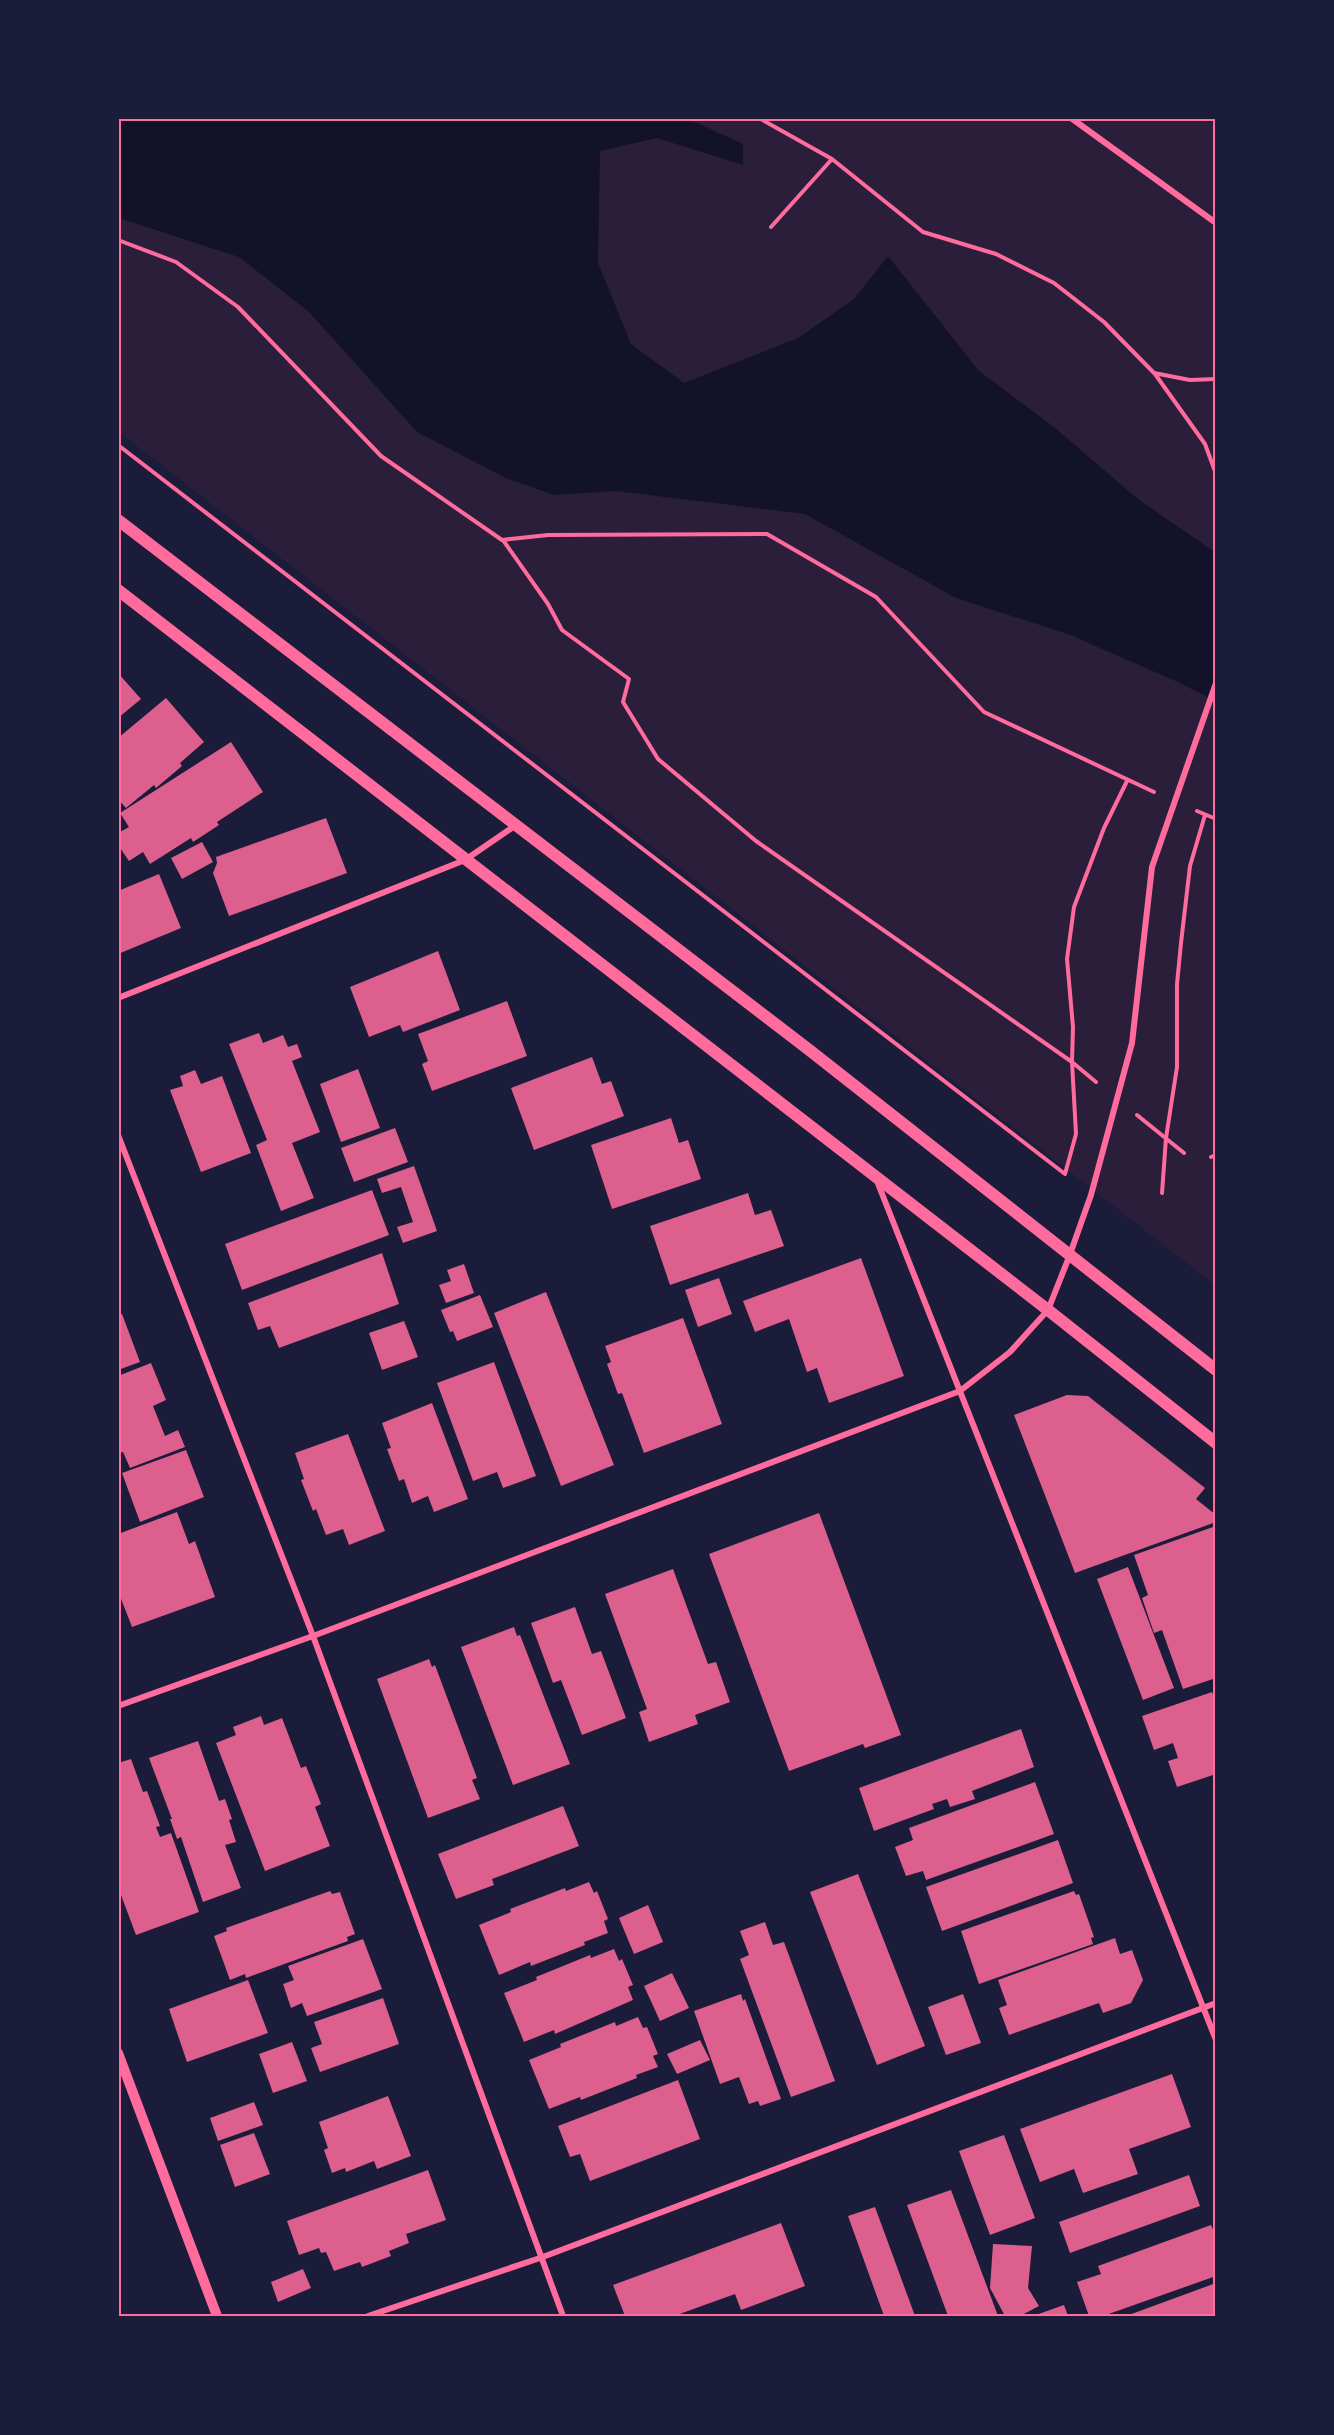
<svg xmlns="http://www.w3.org/2000/svg" width="1334" height="2435" viewBox="0 0 1334 2435" font-family="Raleway,sans-serif">
<rect width="100%" height="100%" fill="#1b1b3a"/>
<!-- green -->
<path fill="#2a1e3b" d="M118 119H1215V1285L119 432Z"/>
<!-- water -->
<path fill="#12122b" d="M686 118 743 144V165L657 138 600 151 598 263 631 344 684 383 798 338 854 299 888 256 979 371 1054 427 1139 500 1215 552V701L1178 682 1068 634 956 598 805 514 616 491 554 495 506 478 417 432 309 312 239 257 119 218 118 119Z"/>
<!-- building -->
<path fill="#dd5f8e" d="M118 673 141 699 118 718Z
M166 698 204 742 180 763 182 766 156 788 154 785 126 808 118 799V738Z
M231 742 263 792 217 822 219 825 193 842 191 838 150 864 143 852 129 861 118 845V833L129 827 120 813Z
M326 818 347 873 229 916 213 873 217 863 216 857Z
M202 842 213 862 182 879 171 858Z
M159 874 181 928 118 954V891Z
M438 951 460 1010 403 1032 400 1025 369 1037 350 987Z
M507 1001 527 1056 432 1091 422 1064 428 1061 418 1034Z
M259 1033 263 1043 283 1035 288 1047 297 1044 302 1057 292 1061 320 1132 292 1143 314 1198 281 1211 256 1145 267 1140 229 1044Z
M592 1057 602 1084 611 1081 624 1116 534 1150 511 1088Z
M358 1069 380 1128 341 1142 320 1084Z
M195 1070 201 1084 222 1076 251 1153 201 1172 170 1090 183 1086 180 1076Z
M671 1118 679 1143 688 1140 701 1179 612 1209 591 1145Z
M395 1128 408 1162 354 1182 341 1148Z
M414 1166 437 1231 403 1243 397 1227 413 1222 401 1187 382 1193 377 1179Z
M372 1190 389 1235 242 1290 225 1244Z
M748 1193 755 1215 771 1210 784 1246 670 1285 650 1226Z
M382 1253 399 1304 279 1348 270 1326 258 1330 248 1303Z
M861 1258 904 1376 829 1403 817 1368 807 1372 789 1319 755 1332 743 1301Z
M464 1264 474 1293 446 1303 439 1285 451 1281 447 1270Z
M719 1278 732 1314 698 1327 685 1290Z
M546 1292 614 1465 561 1486 494 1313Z
M480 1295 493 1327 457 1341 453 1331 450 1332 441 1310Z
M122 1314 140 1362 118 1370V1315Z
M683 1318 722 1424 644 1453 622 1393 618 1394 607 1364 611 1362 605 1346Z
M404 1321 418 1357 382 1370 369 1333Z
M494 1362 536 1476 503 1488 497 1472 473 1481 437 1383Z
M151 1363 166 1400 153 1406 165 1436 178 1430 185 1447 130 1468 123 1452 118 1453V1376Z
M1067 1395 1088 1396 1205 1488 1196 1499 1216 1515V1522L1075 1573 1014 1415Z
M432 1403 468 1499 434 1512 428 1496 412 1503 404 1479 399 1481 387 1449 391 1448 382 1423Z
M348 1434 385 1531 349 1545 343 1529 326 1535 316 1509 313 1511 301 1480 304 1479 295 1453Z
M186 1450 204 1497 140 1522 122 1473Z
M177 1512 189 1544 195 1541 215 1597 132 1627 118 1591V1534Z
M819 1513 901 1735 865 1748 863 1744 789 1771 709 1554Z
M1213 1527 1216 1535V1678L1183 1689 1162 1630 1154 1633 1142 1598 1148 1595 1134 1555Z
M1128 1567 1174 1688 1143 1700 1097 1579Z
M673 1569 708 1664 716 1662 730 1702 695 1715 698 1724 649 1742 639 1712 647 1709 605 1594Z
M575 1607 592 1654 601 1651 626 1718 582 1735 561 1680 553 1683 531 1623Z
M514 1627 517 1636 520 1635 570 1764 513 1785 461 1647Z
M429 1659 432 1667 435 1665 477 1778 472 1780 480 1799 428 1818 377 1679Z
M1212 1692 1216 1703V1774L1177 1787 1168 1761 1178 1758 1173 1743 1154 1750 1142 1716Z
M261 1716 264 1725 282 1718 301 1768 306 1766 321 1804 315 1807 330 1846 265 1871 216 1743 236 1735 233 1727Z
M1021 1729 1034 1767 972 1791 975 1799 950 1807 947 1799 932 1804 934 1809 874 1831 859 1788Z
M198 1741 219 1801 225 1799 232 1819 229 1820 236 1842 225 1845 241 1888 203 1902 181 1837 177 1839 170 1819H172L149 1758Z
M131 1759 143 1792 147 1791 160 1826 156 1827 160 1837 171 1833 199 1912 136 1935 118 1887V1763Z
M1035 1782 1054 1834 926 1880 923 1871 906 1876 895 1847 913 1840 909 1828Z
M563 1806 579 1846 492 1879 494 1885 456 1899 438 1854Z
M1058 1840 1073 1883 942 1931 926 1887Z
M858 1874 925 2046 877 2065 810 1892Z
M589 1882 594 1893 597 1891 608 1919 604 1921 608 1933 584 1942 585 1945 531 1966 530 1962 499 1975 479 1925 511 1912 510 1909 565 1888 566 1891Z
M330 1891 332 1894 340 1892 355 1934 347 1937 348 1941 246 1978 245 1974 230 1980 214 1936 227 1931 226 1928Z
M1074 1891 1076 1895 1079 1894 1094 1937 1091 1938 1093 1944 979 1984 961 1931Z
M648 1905 663 1942 634 1954 619 1918Z
M765 1922 773 1945 784 1942 835 2081 791 2097 740 1959 749 1955 740 1931Z
M1115 1938 1120 1954 1132 1950 1143 1980 1131 2003 1103 2013 1099 2003 1009 2035 999 2008 1007 2005 998 1980Z
M363 1939 382 1989 307 2016 302 2003 291 2008 283 1984 294 1980 288 1966Z
M614 1949 619 1961 622 1959 633 1985 628 1987 633 2000 555 2034 554 2030 524 2042 504 1993 537 1980 536 1977 590 1955 591 1958Z
M672 1973 689 2008 660 2021 644 1986Z
M248 1980 268 2033 187 2062 169 2009Z
M741 1994 743 2001 745 1999 781 2099 760 2106 758 2101 749 2104 739 2077 720 2084 694 2011Z
M963 1994 981 2043 946 2055 928 2007Z
M383 1998 399 2044 320 2072 311 2048 322 2044 314 2022Z
M638 2017 643 2028 647 2027 658 2054 653 2056 658 2067 636 2075 637 2078 581 2100 580 2097 549 2109 529 2060 561 2047 560 2044 615 2022 616 2026Z
M700 2040 710 2060 677 2074 667 2054Z
M292 2042 307 2081 273 2093 259 2054Z
M1172 2074 1191 2127 1129 2149 1138 2174 1083 2193 1074 2169 1040 2182 1020 2129Z
M678 2080 700 2139 590 2181 580 2154 570 2157 558 2126Z
M388 2096 411 2156 377 2169 374 2161 346 2172 345 2168 332 2173 324 2150 328 2148 319 2122Z
M254 2102 263 2125 218 2141 210 2118Z
M254 2133 270 2174 235 2187 220 2145Z
M1004 2135 1035 2218 990 2235 959 2151Z
M428 2170 446 2220 406 2234 409 2243 389 2251 391 2256 362 2267 360 2262 334 2271 326 2252 321 2253 319 2248 299 2255 287 2221Z
M1189 2175 1200 2206 1070 2253 1059 2222Z
M951 2190 998 2316H948L907 2205Z
M875 2207 915 2316H884L848 2216Z
M781 2223 805 2286 741 2310 735 2294 674 2316H625L613 2285Z
M1211 2225 1216 2236V2276L1103 2316H1089L1077 2282 1101 2274 1098 2266Z
M993 2244 1032 2246 1028 2288 1039 2306 1020 2316H1005L990 2288Z
M303 2269 311 2288 278 2302 271 2282Z
M1216 2283V2316H1126Z
M1064 2305 1068 2316H1033Z"/>
<g fill="none" stroke-linecap="round" stroke-linejoin="round">
<!-- path -->
<path stroke="#ff6b9d" stroke-width="4" d="M759 118 832 159 923 232 996 254 1054 283 1104 322 1154 373 1190 380 1216 379
M771 227 832 159
M118 240 176 262 238 307 381 456 502 540 548 535 767 534 876 597 984 712 1154 792
M1155 374 1205 444 1216 474
M118 445 1065 1174 1076 1134 1072 1062 1073 1027 1067 959 1074 907 1104 828 1127 781
M503 540 548 604 562 630 629 679 623 702 658 759 756 841 1072 1062 1096 1082
M1197 811 1216 819
M1137 1115 1184 1153
M1211 1157 1216 1155
M1162 1193 1166 1138 1177 1067V984L1181 943 1190 866 1205 815"/>
<!-- minor -->
<path stroke="#ff6b9d" stroke-width="6" d="M1071 118 1216 223
M118 998 465 860 516 825
M118 1135 313 1636 563 2316
M877 1181 1216 2040
M118 1706 313 1636 960 1391 1010 1352 1048 1310 1069 1257 1091 1195 1132 1043 1152 867 1216 683
M368 2316 540 2258 1216 2003"/>
<!-- tertiary -->
<path stroke="#ff6b9d" stroke-width="10" d="M118 2053 217 2316"/>
<!-- secondary -->
<path stroke="#ff6b9d" stroke-width="12" d="M118 520 808 1049 1216 1370
M118 590 1048 1310 1216 1443"/>
</g>
<!-- border -->
<rect width="1334" height="2435" fill="none" stroke="#1b1b3a" stroke-width="240"/>
<rect x="120" y="120" width="1094" height="2195" fill="none" stroke="#ff6b9d" stroke-width="2"/>
</svg>
